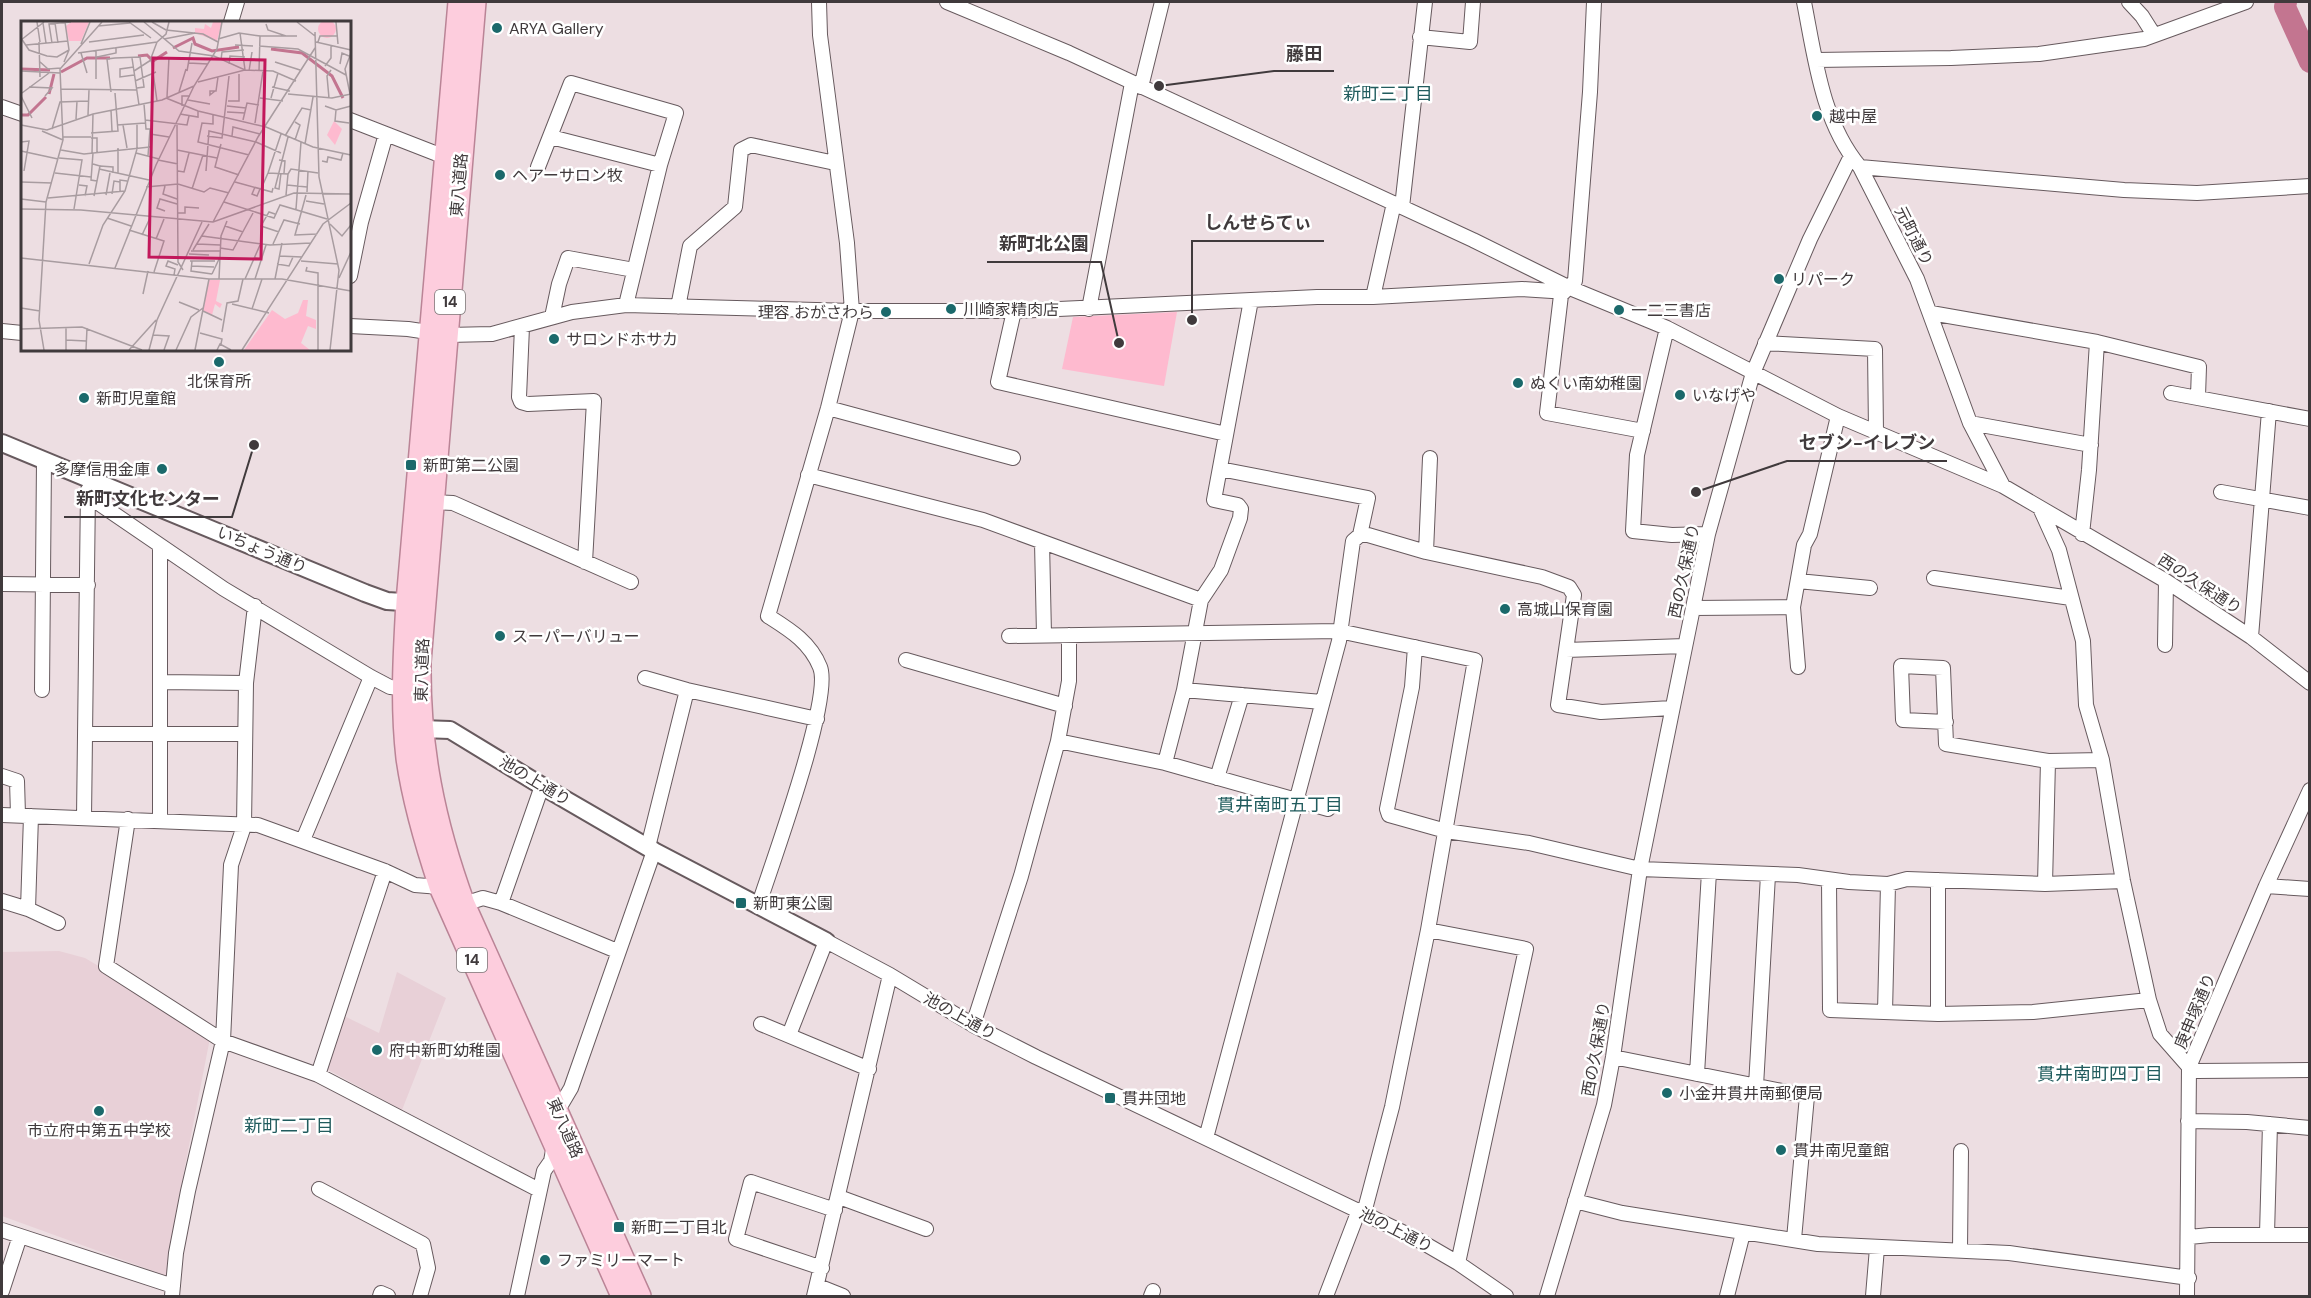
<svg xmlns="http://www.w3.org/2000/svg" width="2311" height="1298" viewBox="0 0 2311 1298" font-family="'DM Sans','Noto Sans JP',sans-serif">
<rect width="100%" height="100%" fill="#eddee2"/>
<!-- built -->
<path fill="#e8d0d7" d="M59 951 85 958 211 1033 176 1212 170 1277 2 1216V952Z
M397 972 446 998 402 1110 323 1067 342 1015 379 1033Z"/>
<!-- green -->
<path fill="#febacf" d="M1177 312 1164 386 1062 369 1073 317Z"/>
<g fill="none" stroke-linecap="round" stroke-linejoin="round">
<!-- river -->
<path stroke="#c37590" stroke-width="22" d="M2286 2 2285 7 2310 62"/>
<defs>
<path id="minor" d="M947 2 1069 53 1473 240 1570 288 1667 328 1838 416 2003 486 2166 581 2251 637 2310 683
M1594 2 1590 92 1575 281 1561 295 1547 413 1643 431
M1804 2C1815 58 1822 122 1860 167L1917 279 1970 423 2003 486
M2129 2 2142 16 2154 35
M231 22 237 2
M1420 37 1470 42 1473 2
M1816 60 1951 58 2039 54 2144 39 2246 2
M1141 87 1162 2
M2 107 22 114
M350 120 445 157
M551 137 660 165
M538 167 571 83 676 113 660 165 626 305
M1860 167 2124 190 2197 193 2310 186
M1402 207 1425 2
M350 276 361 222 386 134
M1373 297 1394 203
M678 307 690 246 735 207 741 150 751 145 835 163
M1089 309 1132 83
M1014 311 998 382 1226 434
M1931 313 2097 342 2199 367 2198 396
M552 317 559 284 568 258 634 270
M350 326 408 329 448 335 492 334 572 312 626 305 852 311H1014L1317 297H1373L1522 289 1552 291 1570 288
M522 327 519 397 521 402 528 404 594 401 585 562
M1667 328 1637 455 1633 531 1672 535 1708 534
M2 331 22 333
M1765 343 1875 349 1876 432
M2171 393 2310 419
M828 408 1013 458
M1970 423 2091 445
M1220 469 1368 498 1360 535
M808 475 983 520 1201 600
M2221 492 2310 508
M88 496 224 589 371 677 390 687 403 688
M432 502 453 503 631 582
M2040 508 2059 550 2083 641 2086 705 2102 760 2123 881 2149 1000 2160 1034 2189 1067 2197 1071 2310 1070
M2082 534 2089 470 2097 342
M1042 542 1044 635
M1426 552 1430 458
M1934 578 2071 598
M1798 581 1870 588
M2 584 88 585
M1693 608 1793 607
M1009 636 1339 631 1475 660 1428 930 1392 1107 1364 1213
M2251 637 2269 411
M2165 645 2166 581
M1415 647 1412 687 1387 809 1389 815 1446 831 1529 843 1640 869 1798 875 1849 882 1888 884 1907 879 2045 884 2123 881
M1566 650 1685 646
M906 660 1065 706
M1798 667 1793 607 1804 545 1810 534 1838 416
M645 678 687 690 817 719
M161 682 246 683
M42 690 44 461
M1184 690 1322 702
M1946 722 1903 720 1901 666 1943 668 1946 744 2048 761 2102 760
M86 734H245
M1058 741 1069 681V635
M1165 763 1184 690 1201 600 1221 570 1240 518 1241 509 1238 505 1214 500 1251 300
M2 776 17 781 18 815
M1217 778 1242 695
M2 815 258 825 385 871 415 885 440 887
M84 818 88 490
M128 819 106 966 223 1041 318 1075 539 1190
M160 820V546
M303 840 371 677
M648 847 687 690
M1829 880 1830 1010 1938 1014 2033 1012 2149 1000
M1938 880V1014
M2045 884 2048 761
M2266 886 2310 889
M2 901 28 909 58 923
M501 903 542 786
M464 904 483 898 501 903 617 951
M758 907C771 866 833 698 820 667 810 642 790 630 768 616L828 408 852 311 847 243 820 35 819 2
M28 909 31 816
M1428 930 1526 949 1458 1263
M1885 1012 1888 884
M761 1024 869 1069
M973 1025 1021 876 1058 741 1165 763 1328 809
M789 1035 826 941 890 975 973 1025 1036 1057 1415 1238 1458 1263 1506 1296
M1613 1057 1807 1096 1794 1239
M1697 1074 1709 872
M318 1075 385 871
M1756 1086 1768 875
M557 1117 558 1110 571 1088 654 851
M2188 1121 2247 1122 2310 1128
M1206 1138 1339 641 1353 541 1360 535H1368L1426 552 1542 577 1569 587 1574 595 1558 705 1601 712 1672 708
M319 1189 423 1244 428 1268 420 1296
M839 1197 926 1229
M1575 1201 1622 1213 1818 1244 2009 1253 2189 1278
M2 1230 173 1286
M2267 1234 2270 1124
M2189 1237 2210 1235H2310
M1960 1249 1961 1151
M822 1268 736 1239 751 1182 835 1210
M818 1286 843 1296
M2 1291 20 1236
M172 1296 176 1253 188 1191 223 1041 231 865 244 826 246 683 255 606
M380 1296 381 1293 388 1296
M517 1296 544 1171 551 1161 554 1145
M814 1296 890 975
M1151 1296 1153 1291
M1326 1296 1359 1210
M1547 1296 1604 1105 1613 1057 1640 869 1708 534 1753 373 1810 239 1851 156
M1727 1296 1743 1233
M1873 1296 1877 1248
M2187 1296 2189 1067 2266 886 2310 790"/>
<path id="tertiary" d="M2 443 365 593 387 601 418 603
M421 729 450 730 542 786 654 851 826 941"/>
<path id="primary" d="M459 2 407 602C404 654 401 706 407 758 413 802 426 845 440 887L622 1296
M475 2 420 662C419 748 434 822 464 904L640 1296"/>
</defs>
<!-- minor casing -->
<use href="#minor" stroke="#675a5e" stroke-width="16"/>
<!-- tertiary casing -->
<use href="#tertiary" stroke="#675a5e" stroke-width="20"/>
<!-- primary casing -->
<use href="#primary" stroke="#ba8496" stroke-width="24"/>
<!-- minor -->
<use href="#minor" stroke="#fff" stroke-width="14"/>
<!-- tertiary -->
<use href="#tertiary" stroke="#fff" stroke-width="16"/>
<!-- primary -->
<use href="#primary" stroke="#fdcddd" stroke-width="21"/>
</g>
<!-- markers -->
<g fill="#1b696b" stroke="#fff" stroke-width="2">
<circle cx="497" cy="28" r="6"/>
<circle cx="1817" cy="116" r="6"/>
<circle cx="500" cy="175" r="6"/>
<circle cx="1779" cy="279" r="6"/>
<circle cx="951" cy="309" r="6"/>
<circle cx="1619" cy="310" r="6"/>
<circle cx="886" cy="312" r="6"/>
<circle cx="554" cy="339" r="6"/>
<circle cx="219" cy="362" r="6"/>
<circle cx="1518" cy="383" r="6"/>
<circle cx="1680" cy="395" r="6"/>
<circle cx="84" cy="398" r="6"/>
<rect x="405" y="459" width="12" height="12" rx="3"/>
<circle cx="162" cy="469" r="6"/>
<circle cx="1505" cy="609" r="6"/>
<circle cx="500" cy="636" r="6"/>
<rect x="735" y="897" width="12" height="12" rx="3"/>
<circle cx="377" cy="1050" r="6"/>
<circle cx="1667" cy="1093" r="6"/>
<rect x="1104" y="1092" width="12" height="12" rx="3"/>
<circle cx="99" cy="1111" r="6"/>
<circle cx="1781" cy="1150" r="6"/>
<rect x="613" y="1221" width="12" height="12" rx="3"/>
<circle cx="545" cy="1260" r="6"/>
</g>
<g text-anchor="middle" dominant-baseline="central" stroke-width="5" stroke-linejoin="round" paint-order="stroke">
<!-- shield labels -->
<g fill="#fff" stroke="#797576" stroke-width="1.5">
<rect x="435" y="290" width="30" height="24" rx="4.5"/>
<rect x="457" y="948" width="30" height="24" rx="4.5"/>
</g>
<g font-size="15" font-weight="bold" fill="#403a3c">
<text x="450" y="302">14</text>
<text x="472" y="960">14</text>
</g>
<!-- poi labels -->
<g font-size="16" fill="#403a3c" stroke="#fff" text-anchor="start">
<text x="509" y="28">ARYA Gallery</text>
<text x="1829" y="116">越中屋</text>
<text x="512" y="175">ヘアーサロン牧</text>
<text x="1791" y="279">リパーク</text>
<text x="963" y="309">川崎家精肉店</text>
<text x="1631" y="310">一二三書店</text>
<text x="874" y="312" text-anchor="end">理容 おがさわら</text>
<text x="566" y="339">サロンドホサカ</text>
<text x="219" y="381" text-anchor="middle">北保育所</text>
<text x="1530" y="383">ぬくい南幼稚園</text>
<text x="1692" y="395">いなげや</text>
<text x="96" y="398">新町児童館</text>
<text x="423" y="465">新町第二公園</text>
<text x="150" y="469" text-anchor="end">多摩信用金庫</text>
<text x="1517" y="609">高城山保育園</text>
<text x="512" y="636">スーパーバリュー</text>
<text x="753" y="903">新町東公園</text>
<text x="389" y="1050">府中新町幼稚園</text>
<text x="1679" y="1093">小金井貫井南郵便局</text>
<text x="1122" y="1098">貫井団地</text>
<text x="99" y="1130" text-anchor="middle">市立府中第五中学校</text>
<text x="1793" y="1150">貫井南児童館</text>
<text x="631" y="1227">新町二丁目北</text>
<text x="557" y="1260">ファミリーマート</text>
</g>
<!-- street labels -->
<g font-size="16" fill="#403a3c" stroke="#fff">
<text transform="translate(459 185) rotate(-85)">東八道路</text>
<text transform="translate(1914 236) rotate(63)">元町通り</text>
<text transform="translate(262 550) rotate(23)">いちょう通り</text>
<text transform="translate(1684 571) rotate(-78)">西の久保通り</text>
<text transform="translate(2200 584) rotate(33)">西の久保通り</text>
<text transform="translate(422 670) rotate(-88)">東八道路</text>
<text transform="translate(535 781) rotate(31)">池の上通り</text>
<text transform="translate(2195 1011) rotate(-67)">庚申塚通り</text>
<text transform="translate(960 1016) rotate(29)">池の上通り</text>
<text transform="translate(1596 1049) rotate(-80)">西の久保通り</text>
<text transform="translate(565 1128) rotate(66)">東八道路</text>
<text transform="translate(1396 1230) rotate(27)">池の上通り</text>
</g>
<!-- neighbourhood labels -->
<g font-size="18" fill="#215c5e" stroke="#fff">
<text x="1388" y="94">新町三丁目</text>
<text x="1280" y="805">貫井南町五丁目</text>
<text x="2100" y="1074">貫井南町四丁目</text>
<text x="289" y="1126">新町二丁目</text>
</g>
</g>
<!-- overview -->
<g transform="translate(21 21)">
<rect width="330" height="330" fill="#eddee2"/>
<path d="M297 8a9 9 0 1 1 18 0a9 9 0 1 1-18 0ZM50 1H68L60 20H48L45 5ZM192 1H201L196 20 174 12V7L183 8 184 3 190 7ZM313 100 321 108 314 124 306 114ZM188 259H199L195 280 201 283 199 287 194 283 191 294 182 290ZM282 279H287L285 295 295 299V308L287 305 280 322 289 329H223L251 289 264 298 277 292Z" fill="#febacf"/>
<path fill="none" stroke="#c37590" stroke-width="3" d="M152 27 172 17 174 23 191 30 218 26M250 28 281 32 311 55 322 77M117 35 126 34 132 40 146 31M0 48 29 49M40 51 66 37H89M28 73 33 53M0 94H7L25 76"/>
<path fill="none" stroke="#a89ca0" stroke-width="1.5" d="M16 1 19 21M108 1 130 17M123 1 158 30 193 35 224 49 252 50 275 60M131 1 145 9 182 13 197 21M276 1 294 15M315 1 317 23M22 2 25 22M34 2 37 22M245 3 247 9 265 15M77 5 109 2M294 11 298 156 318 249 309 329M239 15H276M0 17 8 29 26 35 36 36 48 29M143 18 174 12M197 18 218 12 239 15 238 50M0 19 23 1M18 21 19 56M68 21 123 14M136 21 130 37 136 80M295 21 330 29M297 21 299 15H317M31 22 28 3 50 1M60 23 69 1M5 24 47 20M214 24 232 25M238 25 277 28 325 54M57 32 136 21 145 13 148 1M60 32 66 52M76 36 95 32V26M111 37 118 84M200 39 201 31 223 29M18 40 27 48 40 47M43 41 48 29 44 1M254 41 279 49M167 42 187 43M208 43 209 35 224 36M319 43 321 32 328 35M304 45 310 37V25M113 46 99 48V56L113 54M0 50 39 52M113 50 130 39M166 50 171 22M228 50 231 31M75 58V29M114 60 135 51M177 61 224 49 219 12M8 66 31 67 24 75M251 66 269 70M40 68 116 69M194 70 189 74V70H195L197 56M90 71 86 38 94 37 119 36 123 66 116 67M158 71 165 48M1 72 28 52M267 73 311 77 330 73M329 73 324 48 330 32M0 75 11 97M146 76 148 36M145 77 177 90 245 106 292 126 330 134M239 77 262 80M250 77 257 52M308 77 306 55 310 49M167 79 189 83M207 80H218V53M123 83 125 108H129L127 135M161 85V75H169M206 85 225 87M304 85 315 89 330 85M90 89 91 110M315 89 314 100 328 102M206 91 224 92M159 93 177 96V90M192 93V103L181 102 177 121 228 134M67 94 68 69M55 98 56 80M124 99 166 104 168 95M222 99 226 82 238 84M274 101 279 104 274 119M234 102 242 50M0 104 26 109 72 93 141 79 173 65M96 104 124 102M102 104 106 127M156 104 157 241 162 249M31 108 39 81 67 80M21 110 42 119M70 112 97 110 94 72M129 113 148 116M186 115 201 117 208 55M211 115 212 106 239 113M264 115 281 87 290 89M42 116H70M70 117H76V132M0 121 8 120 3 150M235 121 260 132M200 123 194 146 218 154M284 123 292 76M97 127V153M40 129 63 133 129 126M156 129 196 137M0 130 37 138M71 132 72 93M72 132 70 159 76 160M115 132 138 138M38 137 61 139 53 188M137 139 157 143M258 139 264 140 263 152M301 140 306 141 307 136 320 139 322 132M72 143 79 145 73 175M79 145 92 146V152M78 148 128 159M157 150 163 151 168 132M185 150 188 110 235 121M34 152 70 156M247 152 260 113M260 152 258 168 254 167 267 116M267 153 270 148 297 152M0 161 31 162M214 161 251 171 252 167M58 164 66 165 64 175M266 164 286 166M144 165 142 173 156 178M125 166 157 163 183 171 189 167 208 172M234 166 231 173 236 175 239 168M171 168 182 134M240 168 247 152 267 153 265 174M99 171V159L106 160M286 171 287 150M91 173 93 160 99 161M85 174 89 152M285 174 274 214 296 213M27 177 104 170M0 178 25 181M285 180 303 183M203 181 253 197 259 184 306 198M0 188 60 189 192 201 273 172 330 173M275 188 280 121M144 190 136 187 139 178 156 183M157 192H164V186L178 187M254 193 248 191 240 205 258 211M86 197 110 205M192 201 237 116 294 27M309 203 321 215 330 204M204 205 222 211M108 209 143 220 133 251M121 214 129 197M181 215 249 224 290 222M135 218 143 198M176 223 199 224M252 223 263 199 279 203M199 227 212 229 232 192M172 229 188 203M170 230H199M168 233 188 234M258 235 281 236M0 237 188 258H261L330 270M169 240H194M171 240 170 250 191 253M280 240 317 243M68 243 82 204 104 170 116 128V103M256 243 268 245 272 236M171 245 193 246M286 246 285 250 297 252V329M94 247 135 144 173 65 196 28 201 1M191 253 199 236M153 254 154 248 145 245 147 240 157 244M318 257 330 231M198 258 200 215 206 200M224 258 239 224M234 258 245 224M254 258 261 222M122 273 127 250M158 281 178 289M211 283 248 292M0 287 19 290M231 288 241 258M182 290 201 299M45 307V329M0 308 61 306 121 329M201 311 206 282 217 280 222 258M179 312 201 318 200 323M132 314 148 315 143 329M45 319 65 320M23 329 18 299 25 181 42 119 39 48 81 1M65 329 66 307M108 329 135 299M128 329 136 299 181 201M155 329 170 296 182 287M174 329 188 258M196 329 199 323 210 329M221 329 302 203 330 182"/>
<path fill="#c2185b" fill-opacity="0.15" stroke="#c2185b" stroke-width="3" d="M132 37 244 39 240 238 128 236Z"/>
<rect width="330" height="330" fill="none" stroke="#403a3c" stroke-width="3"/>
</g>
<!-- callouts -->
<path fill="none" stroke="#403a3c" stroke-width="2" d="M1159 86L1274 71H1334M1192 320L1192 241H1324M1119 343L1101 262H987M1696 492L1787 461H1947M254 445L232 517H64"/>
<g fill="#403a3c" stroke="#fff" stroke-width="2">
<circle cx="1159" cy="86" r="6"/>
<circle cx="1192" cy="320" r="6"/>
<circle cx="1119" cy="343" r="6"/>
<circle cx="1696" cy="492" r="6"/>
<circle cx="254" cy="445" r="6"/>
</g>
<g font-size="18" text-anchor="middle" font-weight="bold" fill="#403a3c" stroke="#fff" stroke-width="5" stroke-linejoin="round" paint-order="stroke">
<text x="1304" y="60">藤田</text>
<text x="1258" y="229">しんせらてぃ</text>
<text x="1044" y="250">新町北公園</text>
<text x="1867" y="449">セブン-イレブン</text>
<text x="148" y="505">新町文化センター</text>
</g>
<!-- border -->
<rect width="2311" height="1298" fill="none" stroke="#403a3c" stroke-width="6"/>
</svg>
